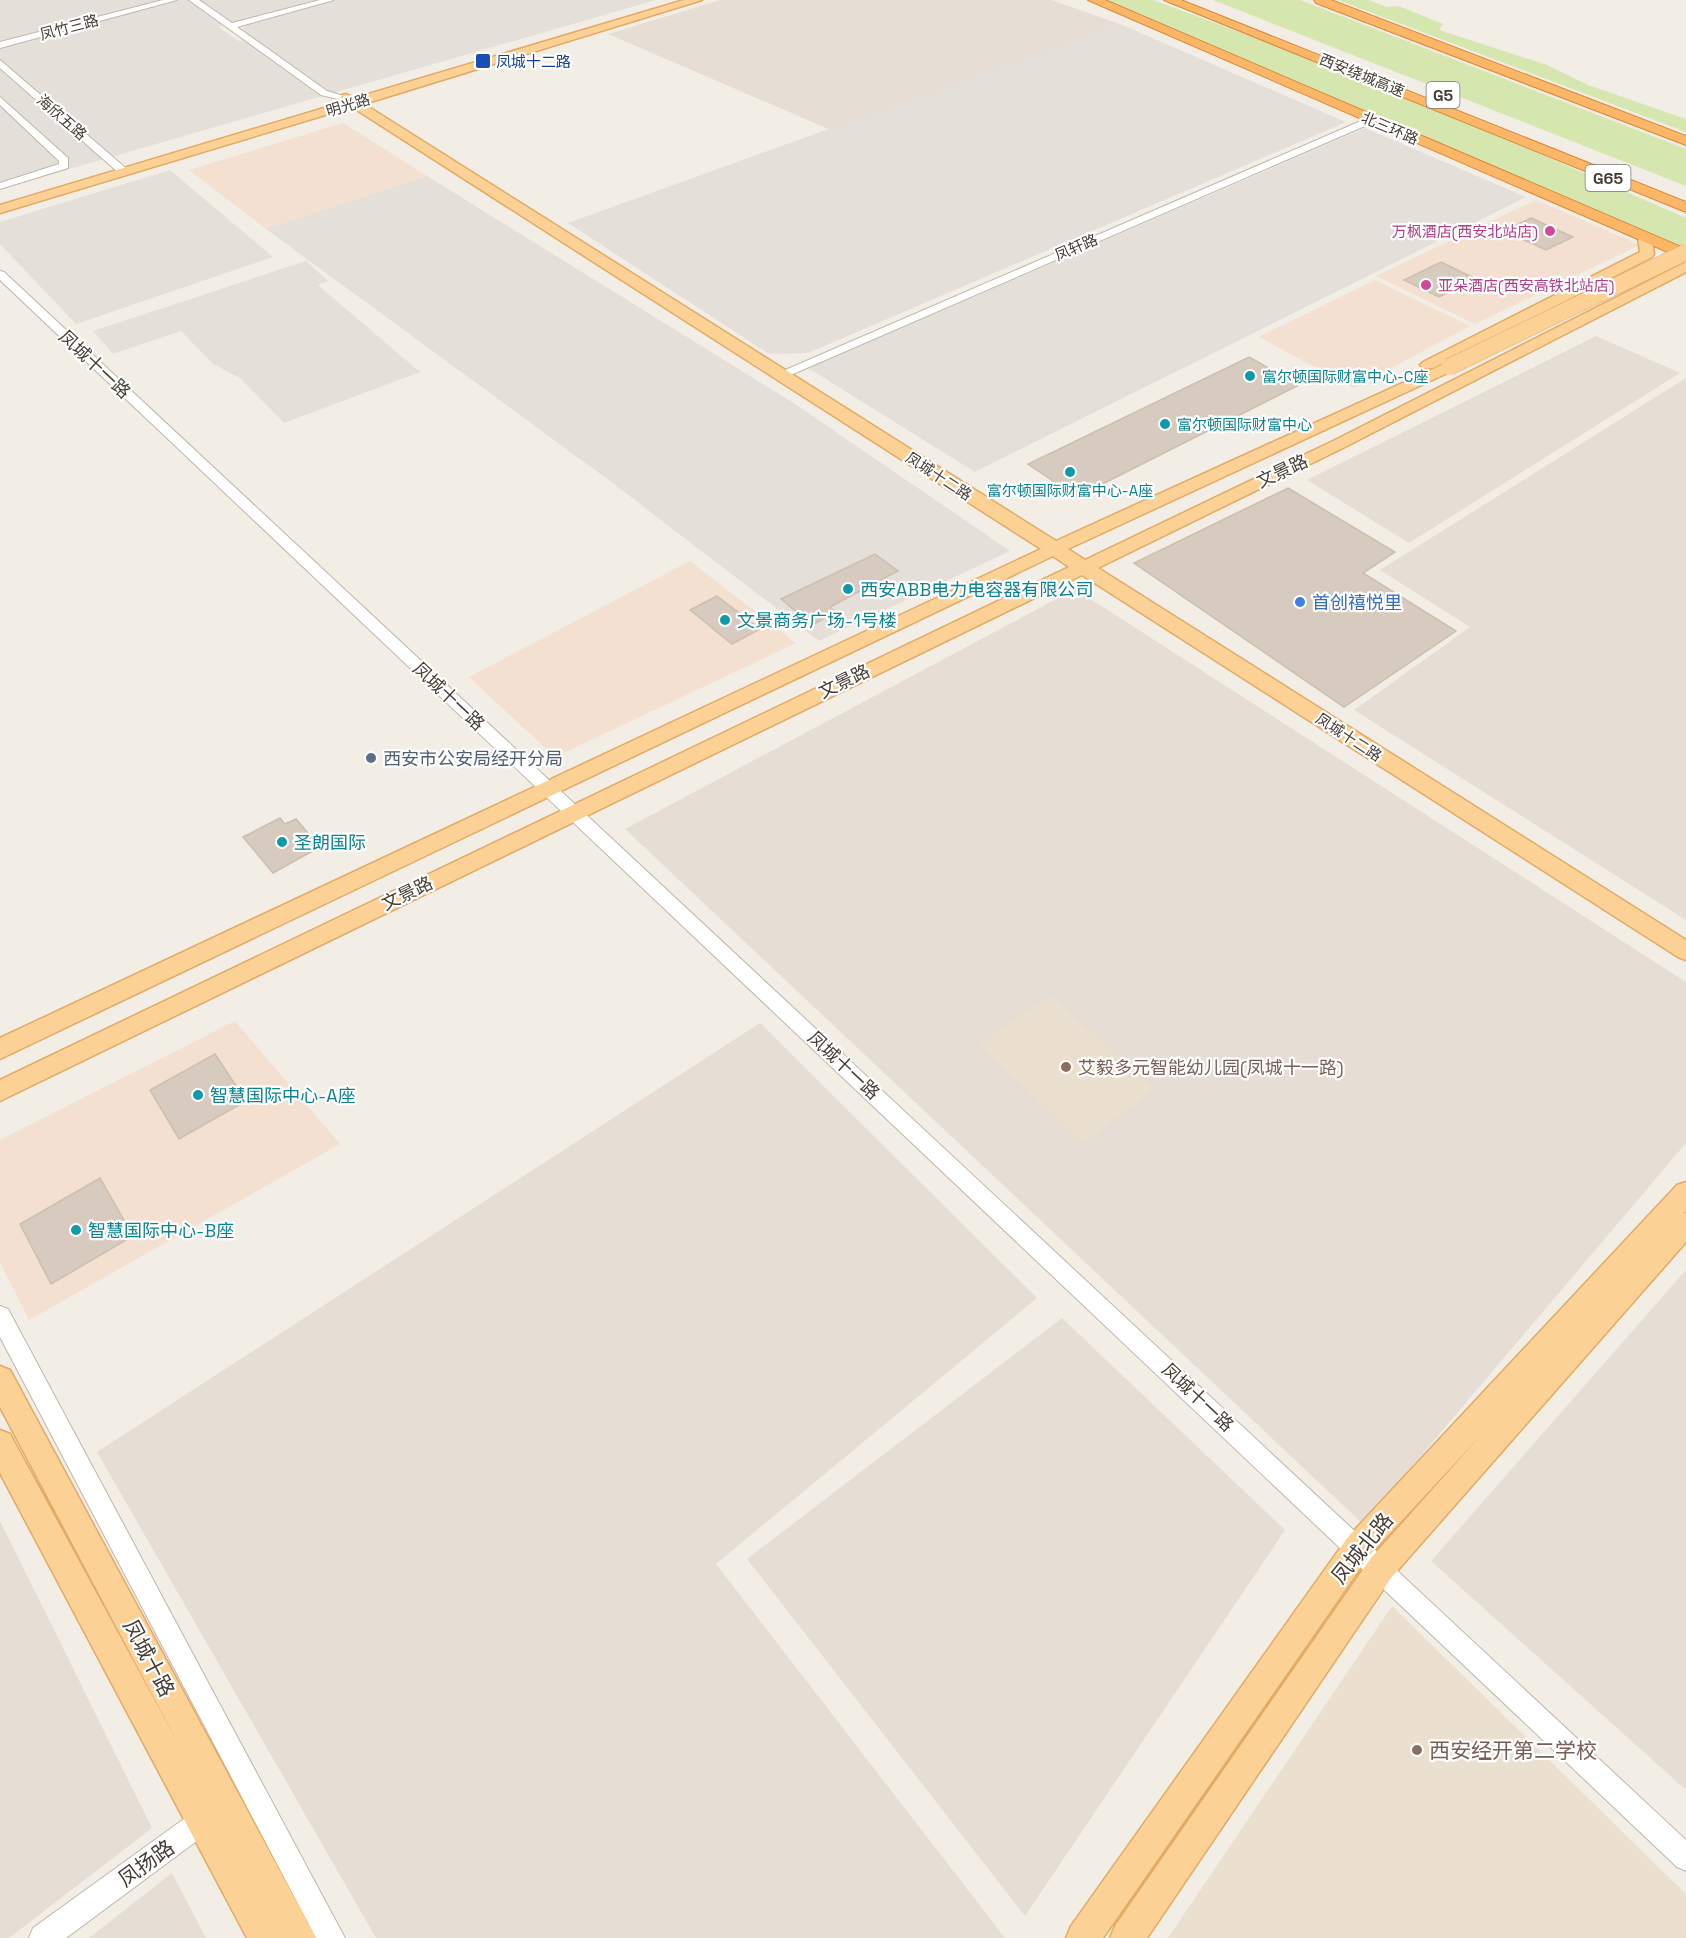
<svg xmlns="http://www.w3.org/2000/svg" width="1686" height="1938" viewBox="0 0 1686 1938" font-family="'Space Grotesk','Noto Sans SC',sans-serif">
<rect width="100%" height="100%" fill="#f2ede5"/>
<!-- residential -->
<path fill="#e6ded4" d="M720 0H1051L1120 24 831 130 608 34Z
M1596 336 1680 373 1409 543 1307 480Z
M1686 378V920L1354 710 1470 627 1380 570Z
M1075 589 1686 982V1143L1363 1524 625 829Z
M760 1023 1037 1298 716 1564 1005 1938H376L97 1452Z
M1686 1270V1790L1431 1561Z
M1062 1318 1285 1530 1025 1916 747 1559Z
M0 1521 152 1828 9 1938H0Z
M172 1873 206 1938H89Z"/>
<!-- commercial -->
<path fill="#f4e0d1" d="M343 123 427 176 266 229 189 170Z
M1536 200 1640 245 1475 324 1376 276Z
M1375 280 1470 326 1354 388 1259 337Z
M690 561 796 643 555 757 469 677Z
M235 1021 340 1144 29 1320 0 1263V1140Z"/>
<!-- industrial -->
<path fill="#e5dfda" d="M0 0H318L218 27 239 41 253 38 242 30 246 25 338 0H656L0 189Z
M1120 24 1346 122 808 353 769 354 568 223Z
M1365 128 1526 197 975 472 808 368Z
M170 170 273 257 76 324 0 244V222Z
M427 176 795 404 1010 551 819 641 610 481 266 229Z
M306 261 328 281 318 285 420 372 284 423 240 378 213 364 181 331 113 354 93 331Z"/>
<!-- education -->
<path fill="#ebe0cf" d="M1050 996 1154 1089 1083 1143 980 1044Z
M1392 1606 1686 1894V1938H1168Z"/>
<!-- green -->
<path fill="#d5e6af" d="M1096 0H1153L1266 42 1524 147 1686 218V247L1681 249Z
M1213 0H1300L1686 149V186Z
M1338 0H1368L1387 7 1399 6 1443 24 1439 30 1547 65 1588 85 1686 119V132Z"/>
<!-- building -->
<path fill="#d7cabe" stroke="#cebeae" stroke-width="1.5" d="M1531 218 1573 237 1546 250 1504 231Z
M1441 262 1476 279 1439 297 1404 280Z
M1249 357 1299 385 1077 497 1028 464Z
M1288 488 1395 552 1363 573 1456 631 1344 707 1134 563Z
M875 554 898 571 830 607 836 612 812 625 781 599Z
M717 596 760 629 732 644 690 610Z
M280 818 285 824 296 819 320 847 273 873 243 837Z
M215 1054 246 1101 179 1139 150 1090Z
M100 1178 133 1236 51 1284 20 1224Z"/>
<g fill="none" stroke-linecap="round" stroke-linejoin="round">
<defs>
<path id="minor" d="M163 0H177L0 48V42Z
M189 0H199L232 23 320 0H334L237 27 327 91 351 98 346 101 321 95Z
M0 60 128 170V174H120L0 68Z
M0 97 68 158V168L0 189V183L59 164V161L0 105Z
M1370 117 1374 118V122L786 377H778L776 374Z
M0 271 4 272 1686 1840V1871L1677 1867 0 280Z
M0 1306 8 1309 345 1938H316L0 1337Z
M208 1804 217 1808 221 1817 217 1826 66 1938H29L33 1928 199 1808Z"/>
<path id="major" d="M684 0H702L364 104 1056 541 1444 364H1454L1457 367 1454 370 1068 549 1085 560 1333 441 1686 262V272L1345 447 1098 568 1686 940V960L1678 957 1082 575 0 1101V1080L1069 567 1053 556 0 1059V1038L1041 549 352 107 0 213V205L344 102 340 98 342 95 346 94 355 98Z
M1645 234 1652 238 1654 254 1652 257 1433 368H1423L1420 365 1423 362 1640 252 1638 238Z
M1686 1182V1211L1683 1214 1686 1213V1242L1391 1578 1147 1938H1110L1115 1926 1371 1558 1483 1433 1368 1557 1103 1938H1066L1071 1926 1348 1537 1677 1185Z
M0 1366 10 1370 316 1938H247L0 1473V1430L10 1434 180 1747 0 1407Z"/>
<path id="highway" d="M1088 0H1105L1686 249V260Z
M1164 0H1181L1686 202V212Z
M1314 0H1331L1686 136V145L1316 3Z"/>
</defs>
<!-- minor casing -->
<use href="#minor" stroke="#c1b6ab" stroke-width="2"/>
<!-- major casing -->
<use href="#major" stroke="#e1ab65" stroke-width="3"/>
<!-- highway casing -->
<use href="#highway" stroke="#da8938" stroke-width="2"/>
<!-- minor -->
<use href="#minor" fill="#fff" fill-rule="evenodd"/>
<!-- major -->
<use href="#major" fill="#fcd195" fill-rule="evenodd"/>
<!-- highway -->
<use href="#highway" fill="#fbb668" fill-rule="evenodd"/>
<defs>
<path id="major-bridge" d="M1449 367 1686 252"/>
</defs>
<!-- major-bridge casing -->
<use href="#major-bridge" stroke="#e1ab65" stroke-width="17" stroke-linecap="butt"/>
<!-- major-bridge -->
<use href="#major-bridge" stroke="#fcd195" stroke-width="16"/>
</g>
<!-- markers -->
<rect fill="#1a4fb4" stroke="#fff" stroke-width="2" x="475" y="53" width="16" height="16" rx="3"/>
<g fill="#d1479c" stroke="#fff" stroke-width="2">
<circle cx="1550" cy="231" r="6"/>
<circle cx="1426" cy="285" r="6"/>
</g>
<g fill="#0f9aa8" stroke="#fff" stroke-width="2">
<circle cx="1250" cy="376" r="6"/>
<circle cx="1165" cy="424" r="6"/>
<circle cx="1070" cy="472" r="6"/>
<circle cx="848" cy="589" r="6"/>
<circle cx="725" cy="620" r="6"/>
<circle cx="282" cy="842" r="6"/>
<circle cx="198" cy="1095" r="6"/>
<circle cx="76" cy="1230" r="6"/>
</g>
<circle fill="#3f7fe0" stroke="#fff" stroke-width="2" cx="1300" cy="602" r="6"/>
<circle fill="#5c6f8a" stroke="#fff" stroke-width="2" cx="371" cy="758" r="6"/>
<g fill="#8d6e63" stroke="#fff" stroke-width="2">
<circle cx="1066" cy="1067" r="6"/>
<circle cx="1417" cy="1750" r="6"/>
</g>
<g text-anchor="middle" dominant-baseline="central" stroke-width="4.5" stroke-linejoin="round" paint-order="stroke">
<!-- far-street labels -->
<g font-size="15" fill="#453d35" stroke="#fff">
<text transform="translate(69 27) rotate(-15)">凤竹三路</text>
<text transform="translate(1362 75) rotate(22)">西安绕城高速</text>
<text transform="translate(348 105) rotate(-17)">明光路</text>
<text transform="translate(62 117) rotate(41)">海欣五路</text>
<text transform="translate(1390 128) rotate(23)">北三环路</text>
<text transform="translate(1076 247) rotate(-23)">凤轩路</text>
<text transform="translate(939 476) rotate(33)">凤城十二路</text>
<text transform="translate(1349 737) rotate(33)">凤城十二路</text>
</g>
<!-- far-transit labels -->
<g font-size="15" fill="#164399" stroke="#fff" text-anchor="start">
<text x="496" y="61">凤城十二路</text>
</g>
<!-- far-hotel labels -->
<g font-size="15" fill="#b23c85" stroke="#fff" text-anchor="end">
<text x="1538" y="231">万枫酒店(西安北站店)</text>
<text x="1438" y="285" text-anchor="start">亚朵酒店(西安高铁北站店)</text>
</g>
<!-- far-culture labels -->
<g font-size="15" fill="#0d838f" stroke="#fff" text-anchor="start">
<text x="1262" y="376">富尔顿国际财富中心-C座</text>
<text x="1177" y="424">富尔顿国际财富中心</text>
<text x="1070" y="490" text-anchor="middle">富尔顿国际财富中心-A座</text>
</g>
<!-- shield labels -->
<g fill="#fff" stroke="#7d7772" stroke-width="1.5">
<rect x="1426.5" y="82" width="33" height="26" rx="4.5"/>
<rect x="1585.5" y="165" width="45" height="26" rx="4.5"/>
</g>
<g font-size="16" font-weight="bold" fill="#453d35">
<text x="1443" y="95">G5</text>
<text x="1608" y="178">G65</text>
</g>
<!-- street labels -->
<g font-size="18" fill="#453d35" stroke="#fff">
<text transform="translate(95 364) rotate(43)">凤城十一路</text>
<text transform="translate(1282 471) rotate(-25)">文景路</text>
<text transform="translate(844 681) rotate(-26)">文景路</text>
<text transform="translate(449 696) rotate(43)">凤城十一路</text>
<text transform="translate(407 893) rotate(-26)">文景路</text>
<text transform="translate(844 1065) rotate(43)">凤城十一路</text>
<text transform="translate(1198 1397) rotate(43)">凤城十一路</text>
</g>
<!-- culture labels -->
<g font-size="18" fill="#0d838f" stroke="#fff" text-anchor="start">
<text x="860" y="589">西安ABB电力电容器有限公司</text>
<text x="737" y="620">文景商务广场-1号楼</text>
<text x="294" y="842">圣朗国际</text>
<text x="210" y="1095">智慧国际中心-A座</text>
<text x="88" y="1230">智慧国际中心-B座</text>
</g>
<!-- shop labels -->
<g font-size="18" fill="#366cbe" stroke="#fff" text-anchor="start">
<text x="1312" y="602">首创禧悦里</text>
</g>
<!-- service labels -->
<g font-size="18" fill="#4e5e75" stroke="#fff" text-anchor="start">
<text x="383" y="758">西安市公安局经开分局</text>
</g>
<!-- education labels -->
<g font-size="18" fill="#785e54" stroke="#fff" text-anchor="start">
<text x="1078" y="1067">艾毅多元智能幼儿园(凤城十一路)</text>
</g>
<!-- near-street labels -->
<g font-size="21" fill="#453d35" stroke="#fff">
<text transform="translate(1362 1548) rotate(-51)">凤城北路</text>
<text transform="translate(149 1658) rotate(62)">凤城十路</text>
<text transform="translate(146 1863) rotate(-36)">凤扬路</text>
</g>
<!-- near-education labels -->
<g font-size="21" fill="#785e54" stroke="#fff" text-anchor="start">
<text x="1429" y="1750">西安经开第二学校</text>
</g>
</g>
</svg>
